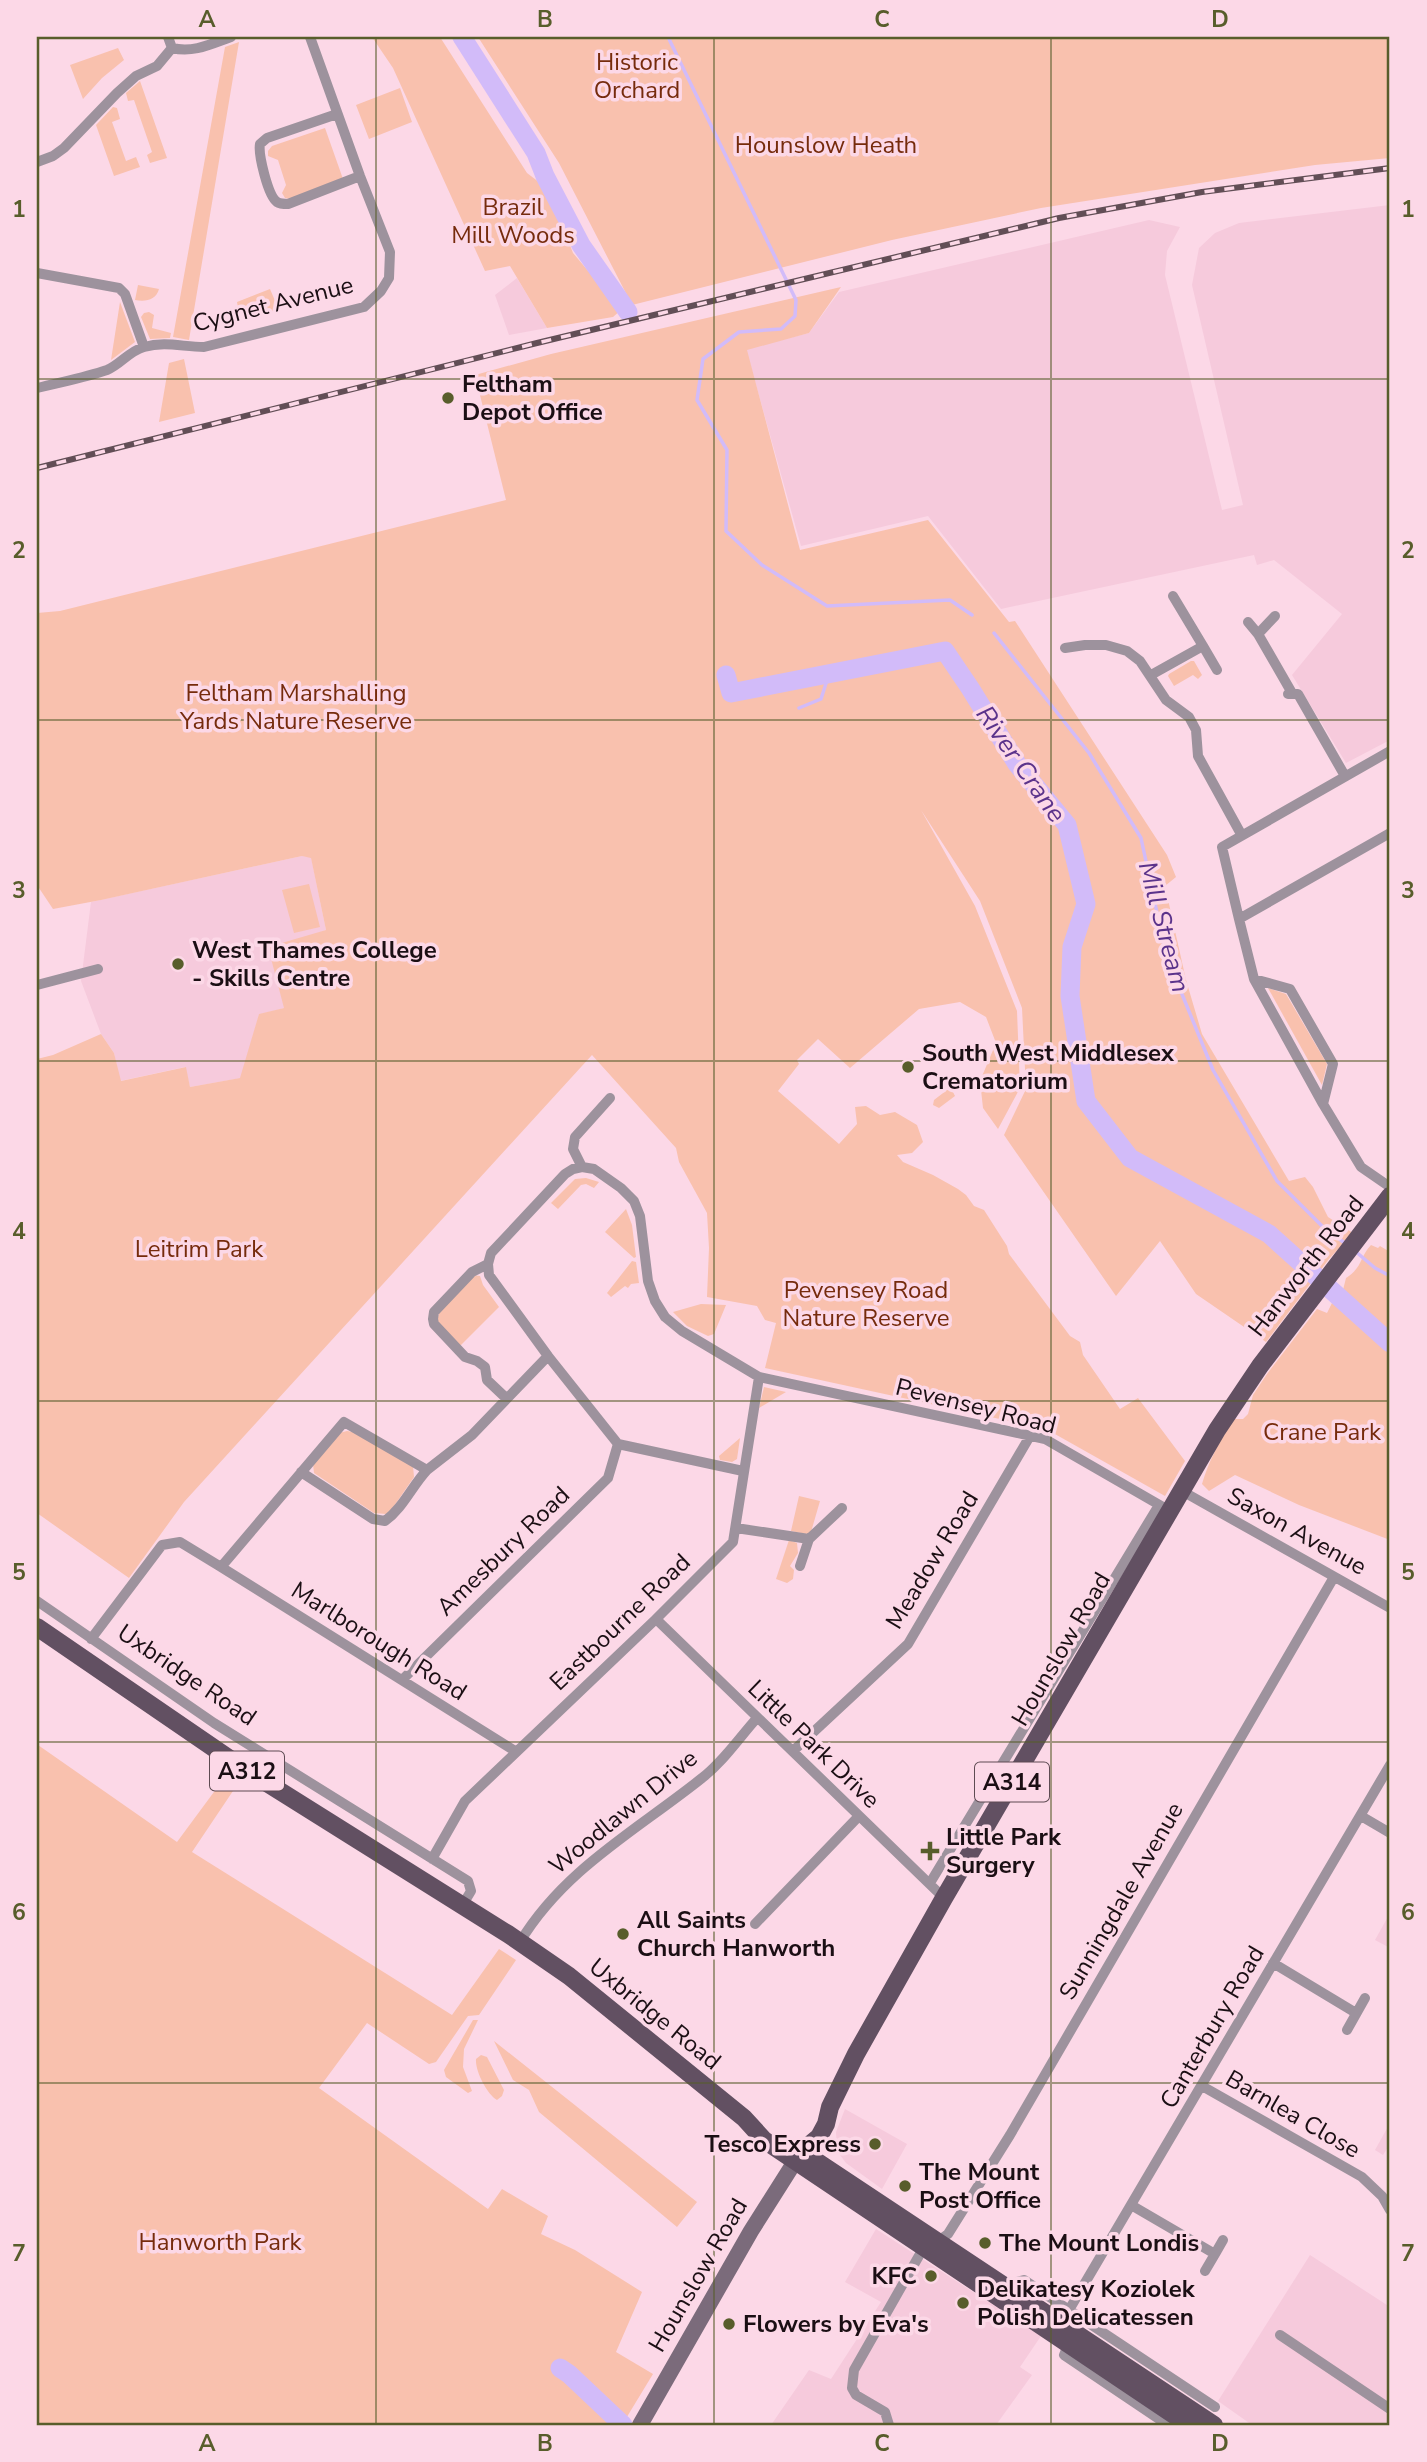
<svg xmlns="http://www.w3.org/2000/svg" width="1427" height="2462" viewBox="0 0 1427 2462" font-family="'Nunito Sans',sans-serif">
<rect width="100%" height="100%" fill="#fcd8e7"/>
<!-- built -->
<path fill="#f6cadc" d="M1390 205V740L1346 763 1292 675 1342 614 1274 560 1257 565 1254 555 1001 609 928 516 801 546 746 349 809 333 839 292 1149 220 1180 227 1167 251 1165 275 1222 510 1243 505 1192 285 1199 248 1215 233 1239 223Z
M517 278 547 328 509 335 495 295Z
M302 856 311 857 326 930 318 933 284 1008 259 1015 241 1078 190 1087 185 1067 120 1081 114 1053 101 1034 81 981 91 902Z
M1390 1913V1948L1375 1940Z
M845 2109 907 2144 882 2189 846 2163 837 2151 836 2132Z
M1390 2123V2144L1383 2155 1375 2150Z
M876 2229 1041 2336 1020 2367 1032 2375 996 2425H771L809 2370 831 2379 881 2302 845 2282Z
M1310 2255 1390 2307V2425H1252L1218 2401Z"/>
<!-- green -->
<path fill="#f9c1ae" d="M372 37H440L527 173 548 189 573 253 621 310 613 317 547 328 510 266 485 271 393 68Z
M478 37H1390V158L1315 165 1041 208 892 240 632 305 559 163Z
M239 42 189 340 173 337 225 47Z
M118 48 124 60 102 78 83 99 70 65Z
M140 81 167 158 150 163 147 155 152 152 134 100 128 101 126 93Z
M400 88 412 122 369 139 356 105Z
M113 107 117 108 120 119 112 122 126 161 136 157 140 167 114 176 96 125Z
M325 128 343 179 290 199 285 198 282 193 286 185 278 160 268 156V151L272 146Z
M138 285 159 289C156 300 146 302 135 300Z
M841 287 809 333 747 350 800 550 928 520 1009 622 1015 621 1167 855 1176 877 1165 886 1186 980 1202 1034 1289 1181 1305 1177 1313 1187 1328 1217 1353 1233 1329 1259 1266 1342 1196 1294 1160 1241 1116 1296 1004 1135 1026 1089 1022 1008 980 901 921 810 975 906 1017 1011 1020 1088 998 1129 983 1108 980 1081 996 1043 986 1017 960 1002 919 1009 850 1068 818 1039 797 1060 799 1064 778 1091 839 1144 857 1124 855 1107 866 1106 880 1115 895 1112 917 1125 923 1142 912 1153 897 1155 903 1162 933 1175 958 1189 966 1195 974 1206 984 1210 1007 1246 1009 1254 1070 1336 1080 1342 1083 1355 1120 1409 1138 1398 1185 1461 1165 1496 1046 1429 765 1368 776 1323 765 1320 757 1306 707 1297 709 1248 707 1213 679 1162 676 1148 592 1055 184 1502 129 1578 37 1513V1059L53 1055 101 1034 114 1053 121 1081 186 1067 190 1087 240 1078 259 1014 284 1008 268 947 326 930 311 858 302 856 101 900 53 909 37 885V613L60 611 506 500 475 375 551 354Z
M270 289 279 310 240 319 237 302Z
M120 302 135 342 111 360Z
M149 312 154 315 152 328 171 333 170 338 150 339 141 317 144 313Z
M184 359 195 413 159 422 169 363Z
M1191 661H1194L1202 675 1198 679 1193 675 1174 686 1168 676 1169 674Z
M309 884 320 927 294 933 282 890Z
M1268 988 1286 994 1327 1064 1322 1085Z
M947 1090H952L955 1096 939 1108 933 1105 934 1100Z
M586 1178 599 1182 594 1188 586 1184 581 1185 558 1209 551 1203 575 1179Z
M626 1209 632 1225 636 1257 634 1258 605 1232Z
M1371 1245 1378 1248 1380 1246 1390 1252V1540L1299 1505 1235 1475 1209 1491 1202 1484C1209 1460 1220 1440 1234 1419H1243L1248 1414 1253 1395 1267 1374 1317 1309 1327 1313 1332 1303 1342 1294 1346 1278C1363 1267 1359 1258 1371 1245Z
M632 1261 636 1262 639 1283 631 1284 628 1288 625 1286 611 1297 607 1293Z
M473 1275 480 1276 483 1285 499 1307 460 1346 437 1322 439 1313Z
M701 1304 726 1305 714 1334 708 1336 687 1326 673 1312Z
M764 1387 786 1392 759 1408Z
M347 1431 353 1432 413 1466 414 1477 392 1509 386 1514 374 1513 314 1473 313 1464 339 1433Z
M740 1438 737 1459 732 1462 720 1460 719 1456Z
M799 1496 820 1501 811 1532 806 1534 791 1531Z
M789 1540 797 1543 798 1553 790 1566 794 1570 793 1579 787 1583 776 1579Z
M37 1741 38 1745 177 1842 225 1777 237 1785 192 1852 452 2015 499 1949 516 1960 479 2015 468 2016 436 2062 429 2064 367 2023 319 2088 488 2209 502 2189 548 2216 541 2234 575 2250 642 2292 616 2352 653 2374 622 2425H37Z
M473 2020H478L464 2049 463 2067 472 2091 468 2093 446 2077 444 2070Z
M494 2041 697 2202 677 2227 539 2112 529 2090 513 2080Z
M481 2055 487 2057 504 2090 502 2096 497 2100C487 2094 475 2071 476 2059Z"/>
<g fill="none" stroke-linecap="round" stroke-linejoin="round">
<!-- stream -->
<path stroke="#d2bbf9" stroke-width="3.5" d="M668 37 796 300 795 316 781 329 739 332 703 359 697 400 727 450 726 531 762 565 827 606 950 600 972 615
M994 633 1089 753 1141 838 1166 955 1213 1070 1277 1181 1322 1226 1346 1244
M799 708 821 699 829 674
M1355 1251 1375 1268 1390 1276"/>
<!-- river -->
<path stroke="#d2bbf9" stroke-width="19" d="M462 37 536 153 545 176 581 245 628 312
M726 675 731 693 945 651 970 688 1017 764 1067 825 1086 904 1072 947 1070 996 1086 1101 1130 1158 1269 1234 1390 1343
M560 2368 569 2374 623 2425"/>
<!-- minor -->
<path stroke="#9d929d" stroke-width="10" d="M172 48C194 53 211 44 231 37
M337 114 267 138 260 144C258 154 268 196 277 202 280 204 285 204 288 204L360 176
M37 162 53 156 64 148 117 93 136 76 157 66 172 48 168 37
M37 273 119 288 125 294 144 347
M37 388C60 382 84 378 107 370 120 365 129 351 144 347 165 341 183 347 204 347L364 307 381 291 389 278 390 252 360 176 310 37
M1173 596 1203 646
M1275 616 1258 634 1292 693
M1248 622 1258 634
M1065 648 1085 645H1106L1127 651 1140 661 1166 700 1189 717 1196 730 1198 756 1241 834
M1151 675 1203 646 1217 670
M1288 694H1298L1345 776
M1390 833 1239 919 1254 979 1323 1104 1361 1167 1390 1187
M1239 919 1222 847 1390 751
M1254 979 1290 989 1333 1064 1323 1104
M37 985 98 969
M582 1167 573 1149 575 1137 610 1098
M488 1264 472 1272 434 1312 433 1319 434 1324 465 1357 477 1361 485 1367 487 1380 506 1398
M548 1356 618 1444 743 1471
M301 1472 373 1519 385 1521C403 1508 412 1486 427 1470
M1182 1491 1390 1608
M736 1528 809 1539 842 1508
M800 1566 809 1539
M221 1567 515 1751
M37 1601 214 1723 468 1881 471 1891 462 1906
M656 1619 944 1898
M91 1639 162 1545 180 1542 221 1567 344 1422 427 1470 472 1435 548 1356 489 1275 488 1264 491 1253 565 1174 573 1169 582 1167 594 1169 621 1188 634 1201 640 1216 648 1281 655 1301 665 1317 682 1331 759 1377 1045 1439 1170 1511
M403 1679 608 1478 618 1444
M793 1751 908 1644 1030 1436
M1361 1816 1390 1833
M432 1859 465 1801 656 1619 733 1542 759 1377
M930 1883 1159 1505
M755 1924 859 1816
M520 1942C564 1869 637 1830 702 1778 723 1762 739 1738 757 1718
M1273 1963 1356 2013
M1347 2030 1365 1998
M1202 2086 1362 2177 1382 2196 1390 2210
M1131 2205 1215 2254 1223 2240
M1205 2271 1215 2254
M1005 2285 1024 2280 1215 2407
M1069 2310 1390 1765
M1280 2335 1390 2409
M1070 2340 1064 2355 1168 2425
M889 2425 885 2412 856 2395 852 2388 854 2370 920 2254 948 2234 1010 2135 1334 1577"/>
<!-- secondary -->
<path stroke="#7b6b7b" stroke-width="16" d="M640 2425 751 2231 801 2152"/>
<!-- primary -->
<path stroke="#625062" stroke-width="18" d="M37 1627 240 1766 508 1934 569 1976 744 2118 764 2140 1189 2425
M801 2152 819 2137 826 2124 830 2107 856 2054 944 1898 1217 1430 1260 1366 1390 1196
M813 2159 1214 2425"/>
<defs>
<path id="rail" d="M37 468 537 343 1059 218 1202 192 1390 168"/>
</defs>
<!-- rail casing -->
<use href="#rail" stroke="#624e56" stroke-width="6"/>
<!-- rail -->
<use href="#rail" stroke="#fcd8e7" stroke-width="3.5" stroke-dasharray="10" stroke-linecap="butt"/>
</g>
<!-- grid -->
<path fill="none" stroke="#585d2b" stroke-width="2" stroke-opacity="0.55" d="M376 37V2425M714 37V2425M1051 37V2425M37 379H1390M37 720H1390M37 1061H1390M37 1401H1390M37 1742H1390M37 2083H1390"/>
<!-- markers -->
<g fill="#585d2b" stroke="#fcd8e7" stroke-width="2.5">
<circle cx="448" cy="398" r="7"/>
<circle cx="178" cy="964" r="7"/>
<circle cx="908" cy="1067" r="7"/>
<path d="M926.5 1840.5h7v7h7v7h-7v7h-7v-7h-7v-7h7z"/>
<circle cx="623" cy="1934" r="7"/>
<circle cx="875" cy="2144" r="7"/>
<circle cx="905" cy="2186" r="7"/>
<circle cx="985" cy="2243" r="7"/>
<circle cx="931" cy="2276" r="7"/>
<circle cx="963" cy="2303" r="7"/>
<circle cx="729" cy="2324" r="7"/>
</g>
<g text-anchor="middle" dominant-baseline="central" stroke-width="7" stroke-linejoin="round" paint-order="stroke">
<!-- shield labels -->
<g fill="#fcd8e7" stroke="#5e4b53" stroke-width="2">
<rect x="210" y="1751.5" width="74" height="39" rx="5"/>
<rect x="975" y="1762.5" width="74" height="39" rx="5"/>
</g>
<g font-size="23" font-weight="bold" fill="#1b0f14">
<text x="247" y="1771">A312</text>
<text x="1012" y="1782">A314</text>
</g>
<!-- park labels -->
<g font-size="24" fill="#762b0c" stroke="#fcd8e7">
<text x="637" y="62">Historic<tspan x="637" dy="28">Orchard</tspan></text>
<text x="826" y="145">Hounslow Heath</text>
<text x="513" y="207">Brazil<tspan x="513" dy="28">Mill Woods</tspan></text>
<text x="296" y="693">Feltham Marshalling<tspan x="296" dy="28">Yards Nature Reserve</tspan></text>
<text x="199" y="1249">Leitrim Park</text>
<text x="866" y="1290">Pevensey Road<tspan x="866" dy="28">Nature Reserve</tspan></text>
<text x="1322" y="1432">Crane Park</text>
<text x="220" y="2242">Hanworth Park</text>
</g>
<!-- street labels -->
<g font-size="24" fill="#1b0f14" stroke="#fcd8e7">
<text transform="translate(273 304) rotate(-14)">Cygnet Avenue</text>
<text transform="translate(1306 1266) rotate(-52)">Hanworth Road</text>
<text transform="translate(976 1406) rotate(14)">Pevensey Road</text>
<text transform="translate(1297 1531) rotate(29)">Saxon Avenue</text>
<text transform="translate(503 1551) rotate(-44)">Amesbury Road</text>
<text transform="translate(932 1560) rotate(-59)">Meadow Road</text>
<text transform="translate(620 1622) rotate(-44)">Eastbourne Road</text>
<text transform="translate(379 1641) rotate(32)">Marlborough Road</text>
<text transform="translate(1061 1649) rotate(-60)">Hounslow Road</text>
<text transform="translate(187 1675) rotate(34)">Uxbridge Road</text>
<text transform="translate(814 1744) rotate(44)">Little Park Drive</text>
<text transform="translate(623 1812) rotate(-39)">Woodlawn Drive</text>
<text transform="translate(1121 1901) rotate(-60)">Sunningdale Avenue</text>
<text transform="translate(655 2014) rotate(39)">Uxbridge Road</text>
<text transform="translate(1212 2027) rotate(-60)">Canterbury Road</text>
<text transform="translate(1293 2114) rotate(30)">Barnlea Close</text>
<text transform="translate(698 2275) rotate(-60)">Hounslow Road</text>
</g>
<!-- poi labels -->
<g font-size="24" font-weight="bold" fill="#1b0f14" stroke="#fcd8e7" text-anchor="start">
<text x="462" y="384">Feltham<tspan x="462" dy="28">Depot Office</tspan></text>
<text x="192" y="950">West Thames College<tspan x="192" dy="28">- Skills Centre</tspan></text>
<text x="922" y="1053">South West Middlesex<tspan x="922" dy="28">Crematorium</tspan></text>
<text x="946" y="1837">Little Park<tspan x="946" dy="28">Surgery</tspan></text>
<text x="637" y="1920">All Saints<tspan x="637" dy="28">Church Hanworth</tspan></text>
<text x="861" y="2144" text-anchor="end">Tesco Express</text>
<text x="919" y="2172">The Mount<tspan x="919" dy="28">Post Office</tspan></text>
<text x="999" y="2243">The Mount Londis</text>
<text x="917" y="2276" text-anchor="end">KFC</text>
<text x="977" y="2289">Delikatesy Koziolek<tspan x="977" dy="28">Polish Delicatessen</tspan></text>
<text x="743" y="2324">Flowers by Eva's</text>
</g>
<!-- water labels -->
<g font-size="26" font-style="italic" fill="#5b338b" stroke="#fcd8e7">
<text transform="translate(1021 764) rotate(55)">River Crane</text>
<text transform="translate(1164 927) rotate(75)">Mill Stream</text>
</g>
</g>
<!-- border -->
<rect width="1427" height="2462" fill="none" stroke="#fcd8e7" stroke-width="77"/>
<rect x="38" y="38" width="1350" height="2386" fill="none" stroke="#585d2b" stroke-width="2.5"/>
<g font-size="23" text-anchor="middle" font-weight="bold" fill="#585d2b">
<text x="207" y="27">A</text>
<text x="545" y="27">B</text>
<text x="882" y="27">C</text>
<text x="1220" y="27">D</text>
<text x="19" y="217">1</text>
<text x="1408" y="217">1</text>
<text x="19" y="558">2</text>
<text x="1408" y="558">2</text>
<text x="19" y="898">3</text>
<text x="1408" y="898">3</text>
<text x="19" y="1239">4</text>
<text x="1408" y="1239">4</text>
<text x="19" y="1580">5</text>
<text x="1408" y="1580">5</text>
<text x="19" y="1920">6</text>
<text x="1408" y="1920">6</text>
<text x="19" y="2261">7</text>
<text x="1408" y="2261">7</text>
<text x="207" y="2451">A</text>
<text x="545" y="2451">B</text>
<text x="882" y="2451">C</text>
<text x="1220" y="2451">D</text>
</g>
</svg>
